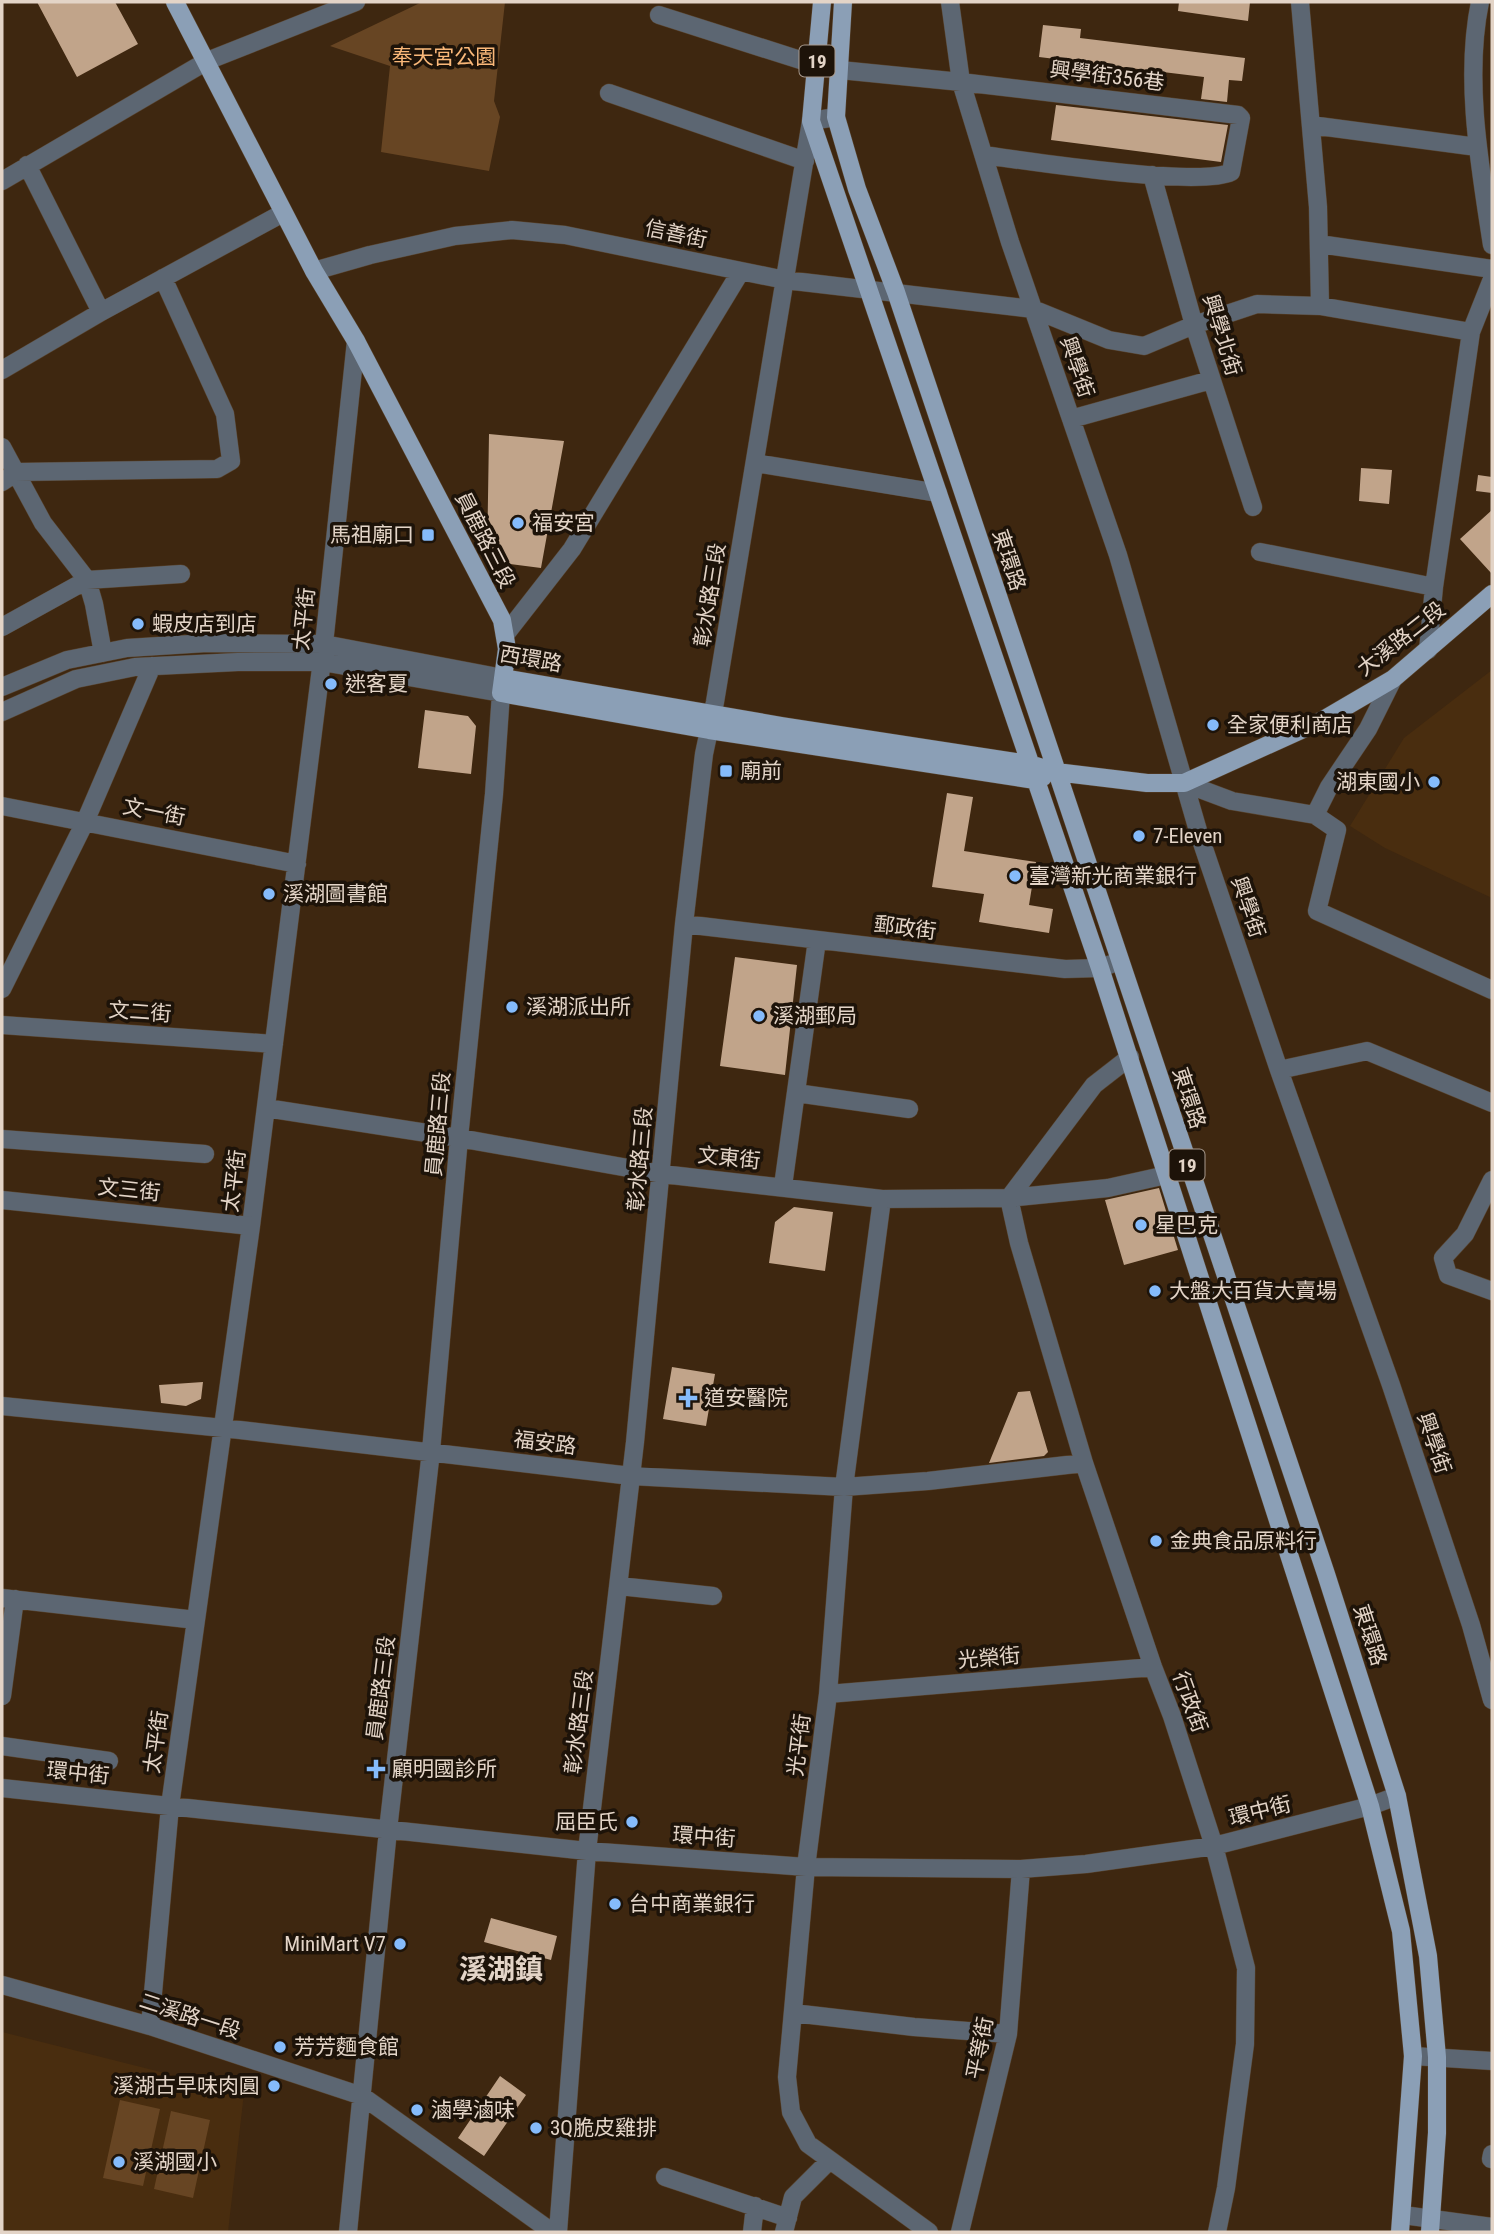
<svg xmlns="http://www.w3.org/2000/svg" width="1494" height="2234" viewBox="0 0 1494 2234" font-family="'Roboto Condensed','Noto Sans TC',sans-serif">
<rect width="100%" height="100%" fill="#3e2710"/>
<!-- built -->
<path fill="#492d0f" d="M1492 670V898L1385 848 1350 826 1404 738Z
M2 2032 244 2093 228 2232H2Z"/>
<!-- green -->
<path fill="#674523" d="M422 2H505L494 101 500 117 489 171 381 152 390 66 330 46Z
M120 2100 160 2109 143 2186 103 2178Z
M171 2111 210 2120 193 2198 154 2189Z"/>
<!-- building -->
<path fill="#c1a48a" d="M37 2H115L138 44 77 77Z
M1179 2H1250L1248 21 1178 11Z
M1043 25 1081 29 1080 38 1245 58 1242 81 1229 80 1227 102 1201 99 1204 77 1039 57Z
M1056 105 1228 125 1221 162 1051 140Z
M489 434 564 441 541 568 487 561Z
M1361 468 1392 470 1389 504 1359 501Z
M1478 475 1492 477V493L1476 491Z
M1492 510V574L1460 539Z
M425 710 468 716 476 726 471 774 418 768Z
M947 793 973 797 964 851 1036 862 1029 905 1053 909 1049 933 979 922 984 894 932 887Z
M735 957 797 965 785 1075 720 1066Z
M1159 1188 1178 1250 1124 1265 1105 1200Z
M794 1207 833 1212 825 1271 769 1263 775 1222Z
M672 1367 715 1374 706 1426 663 1419Z
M203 1382 201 1399 186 1406 161 1403 159 1385Z
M1030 1391 1048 1452 1044 1456 989 1463 1018 1392Z
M491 1918 557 1936 551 1960 484 1942Z
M500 2076 526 2095 484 2156 458 2138Z"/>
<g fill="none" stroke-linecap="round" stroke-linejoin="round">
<defs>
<path id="minor" d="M950 2 961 82 1010 242 1118 555 1199 834 1279 1070 1391 1385 1471 1625 1492 1700
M1300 2 1318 207 1320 306
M1480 2C1464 79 1480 167 1492 245
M659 15 816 65
M840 70 961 82 1238 115 1241 118 1231 172C1200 188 1028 161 984 155
M609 93 805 161
M1311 125 1477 147
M27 165 101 312
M1152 175 1194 325 1253 507
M2 181 207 61 356 2
M1319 244 1492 269
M314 271 370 255 455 236 512 230 565 235 785 280 1033 309 1109 340 1144 346 1194 325 1257 304 1320 306 1471 332
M2 370 101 312 283 213
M1071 419 1211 380
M2 447 43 523 87 580 94 604 103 653
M755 463 938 493
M2 482 17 472 217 469 231 461 225 414 163 278
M1260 552 1434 587
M2 627 87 580 181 574
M505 635 572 549 741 271
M1428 650 1434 587 1471 332 1492 279
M2 687 67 660 127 648 207 643 324 644 503 678
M2 712 76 679 135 667 238 662H322L501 693 494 794 459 1138 431 1451 388 1830 348 2232
M1184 783 1232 801 1315 815 1329 787 1368 729 1393 679
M2 806 297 864
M1315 815 1337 830 1317 911 1492 990
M684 924 1065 969 1100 968 1120 961
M2 989 85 822 152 666
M2 1025 274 1044
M1130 1057 1094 1085 1009 1198 1019 1243 1084 1463 1153 1667 1172 1716 1214 1846 1246 1968 1245 2044 1226 2188 1217 2232
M1279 1070 1367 1051 1492 1103
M796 1093 909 1109
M266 1108 459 1138 662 1174 882 1199 1009 1198 1108 1188 1189 1170
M2 1139 205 1154
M1492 1180 1465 1234 1443 1258 1448 1275 1492 1291
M783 1186 817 940
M882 1199 844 1487 828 1694 806 1867 787 2077 791 2112 808 2144 929 2232
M2 1200 251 1226
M2 1406 223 1428 631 1476 844 1487 928 1481 1084 1463
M619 1586 713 1596
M2 1598 196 1620
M828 1694 1153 1667
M2 1696 15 1599
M2 1746 109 1761
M2 1788 587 1851 806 1867 1021 1869 1086 1864 1214 1846 1370 1806 1397 1796
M2 1985 150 2026 362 2096 552 2232
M793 2013 914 2027 1008 2034
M150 2026 170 1806 251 1226 324 644 356 341
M1413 2056 1492 2061
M1491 2159 1492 2154
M665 2177 788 2218
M1403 2215 1492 2227
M558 2232 587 1851 635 1442 684 924 704 754 715 702 811 121 836 117
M752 2232 755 2206
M784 2232 793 2197 830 2160
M960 2232 1008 2034 1021 1869"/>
<path id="major" d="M175 2 314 271 356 341 502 620 507 649 501 693 709 730 1035 780 1043 777
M822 2 811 121 1100 968 1370 1806 1401 1931 1413 2056 1400 2232
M843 2 836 117 857 189 896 292 1326 1574 1397 1796 1428 1956 1437 2057V2133L1430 2232
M503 678 782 726 1029 764 1056 772 1147 783H1184L1323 720 1393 679 1492 594"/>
</defs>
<!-- minor casing -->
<use href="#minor" stroke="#58432d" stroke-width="19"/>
<!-- major casing -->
<use href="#major" stroke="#58432d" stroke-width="19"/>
<!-- minor -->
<use href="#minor" stroke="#5c6672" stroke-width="18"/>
<!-- major -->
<use href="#major" stroke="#8b9fb6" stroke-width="18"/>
</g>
<!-- markers -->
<g fill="#85bbfb" stroke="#1d1309" stroke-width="2.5">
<circle cx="518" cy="523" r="7"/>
<rect x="421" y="528" width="14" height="14" rx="3.5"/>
<circle cx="138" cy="624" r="7"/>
<circle cx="331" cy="684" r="7"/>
<circle cx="1213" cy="725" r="7"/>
<rect x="719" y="764" width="14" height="14" rx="3.5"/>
<circle cx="1434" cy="782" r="7"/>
<circle cx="1139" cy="836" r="7"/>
<circle cx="1015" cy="876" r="7"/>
<circle cx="269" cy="894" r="7"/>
<circle cx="512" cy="1007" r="7"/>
<circle cx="759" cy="1016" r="7"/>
<circle cx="1141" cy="1225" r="7"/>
<circle cx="1155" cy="1291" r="7"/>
<path d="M684.5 1387.5h7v7h7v7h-7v7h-7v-7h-7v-7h7z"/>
<circle cx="1156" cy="1541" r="7"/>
<path d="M372.5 1758.5h7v7h7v7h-7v7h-7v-7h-7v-7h7z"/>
<circle cx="632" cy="1822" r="7"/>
<circle cx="615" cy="1904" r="7"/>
<circle cx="400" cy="1944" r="7"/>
<circle cx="280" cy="2047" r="7"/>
<circle cx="274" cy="2086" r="7"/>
<circle cx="417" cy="2110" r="7"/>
<circle cx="536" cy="2128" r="7"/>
<circle cx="119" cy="2162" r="7"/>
</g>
<g text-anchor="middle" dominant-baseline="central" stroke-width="7" stroke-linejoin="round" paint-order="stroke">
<!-- shield labels -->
<g fill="#1d1309" stroke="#a89a8e" stroke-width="2">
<rect x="799.5" y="45.5" width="35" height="31" rx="5"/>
<rect x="1169.5" y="1149.5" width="35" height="31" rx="5"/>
</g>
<g font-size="19" font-weight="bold" fill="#e3d4c7">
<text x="817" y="61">19</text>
<text x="1187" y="1165">19</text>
</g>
<!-- park labels -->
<g font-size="21" fill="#fab879" stroke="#1d1309">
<text x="444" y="57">奉天宮公園</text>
</g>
<!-- street labels -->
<g font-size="21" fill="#e3d4c7" stroke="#1d1309">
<text transform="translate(1107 76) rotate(7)">興學街356巷</text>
<text transform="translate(676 234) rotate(12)">信善街</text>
<text transform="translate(1222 335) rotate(73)">興學北街</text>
<text transform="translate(1077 367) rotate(71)">興學街</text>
<text transform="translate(485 540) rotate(63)">員鹿路三段</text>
<text transform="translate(1009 560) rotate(72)">東環路</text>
<text transform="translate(710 595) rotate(-81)">彰水路三段</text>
<text transform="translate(304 619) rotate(-84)">太平街</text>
<text transform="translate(1401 639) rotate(-38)">大溪路二段</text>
<text transform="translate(531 659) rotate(10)">西環路</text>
<text transform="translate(154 812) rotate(11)">文一街</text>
<text transform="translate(1248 907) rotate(71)">興學街</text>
<text transform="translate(905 928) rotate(7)">郵政街</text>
<text transform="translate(140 1012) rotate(4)">文二街</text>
<text transform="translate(1189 1098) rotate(72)">東環路</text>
<text transform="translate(438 1124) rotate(-85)">員鹿路三段</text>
<text transform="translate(729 1158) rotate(6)">文東街</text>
<text transform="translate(640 1159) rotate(-85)">彰水路三段</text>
<text transform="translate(234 1181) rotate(-83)">太平街</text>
<text transform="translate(129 1190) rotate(6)">文三街</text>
<text transform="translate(545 1443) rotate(7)">福安路</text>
<text transform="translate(1434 1443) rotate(71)">興學街</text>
<text transform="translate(1370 1635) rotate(72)">東環路</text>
<text transform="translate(989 1658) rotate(-5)">光榮街</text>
<text transform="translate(381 1688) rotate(-83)">員鹿路三段</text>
<text transform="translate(1190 1702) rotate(70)">行政街</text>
<text transform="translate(579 1722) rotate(-83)">彰水路三段</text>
<text transform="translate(156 1742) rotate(-82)">太平街</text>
<text transform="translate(799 1745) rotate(-83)">光平街</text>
<text transform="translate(78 1773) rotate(6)">環中街</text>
<text transform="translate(1260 1811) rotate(-14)">環中街</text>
<text transform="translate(704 1837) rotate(4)">環中街</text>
<text transform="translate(190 2016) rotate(18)">二溪路一段</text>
<text transform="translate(980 2048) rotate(-79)">平等街</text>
</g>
<!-- poi labels -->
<g font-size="21" fill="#e3d4c7" stroke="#1d1309" text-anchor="start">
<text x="532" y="523">福安宮</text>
<text x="414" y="535" text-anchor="end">馬祖廟口</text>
<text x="152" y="624">蝦皮店到店</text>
<text x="345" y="684">迷客夏</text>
<text x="1227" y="725">全家便利商店</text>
<text x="740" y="771">廟前</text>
<text x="1420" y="782" text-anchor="end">湖東國小</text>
<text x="1153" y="836">7-Eleven</text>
<text x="1029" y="876">臺灣新光商業銀行</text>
<text x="283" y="894">溪湖圖書館</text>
<text x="526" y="1007">溪湖派出所</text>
<text x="773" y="1016">溪湖郵局</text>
<text x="1155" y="1225">星巴克</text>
<text x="1169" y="1291">大盤大百貨大賣場</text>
<text x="704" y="1398">道安醫院</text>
<text x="1170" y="1541">金典食品原料行</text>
<text x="392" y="1769">顧明國診所</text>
<text x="618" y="1822" text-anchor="end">屈臣氏</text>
<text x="629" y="1904">台中商業銀行</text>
<text x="386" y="1944" text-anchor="end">MiniMart V7</text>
<text x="294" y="2047">芳芳麵食館</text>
<text x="260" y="2086" text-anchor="end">溪湖古早味肉圓</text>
<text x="431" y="2110">滷學滷味</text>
<text x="550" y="2128">3Q脆皮雞排</text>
<text x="133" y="2162">溪湖國小</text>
</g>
<!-- district labels -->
<g font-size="28" font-weight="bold" fill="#e3d4c7" stroke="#1d1309">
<text x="501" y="1969">溪湖鎮</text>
</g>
</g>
<!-- border -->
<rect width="1494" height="2234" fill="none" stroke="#e3d4c7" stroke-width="7"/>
</svg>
